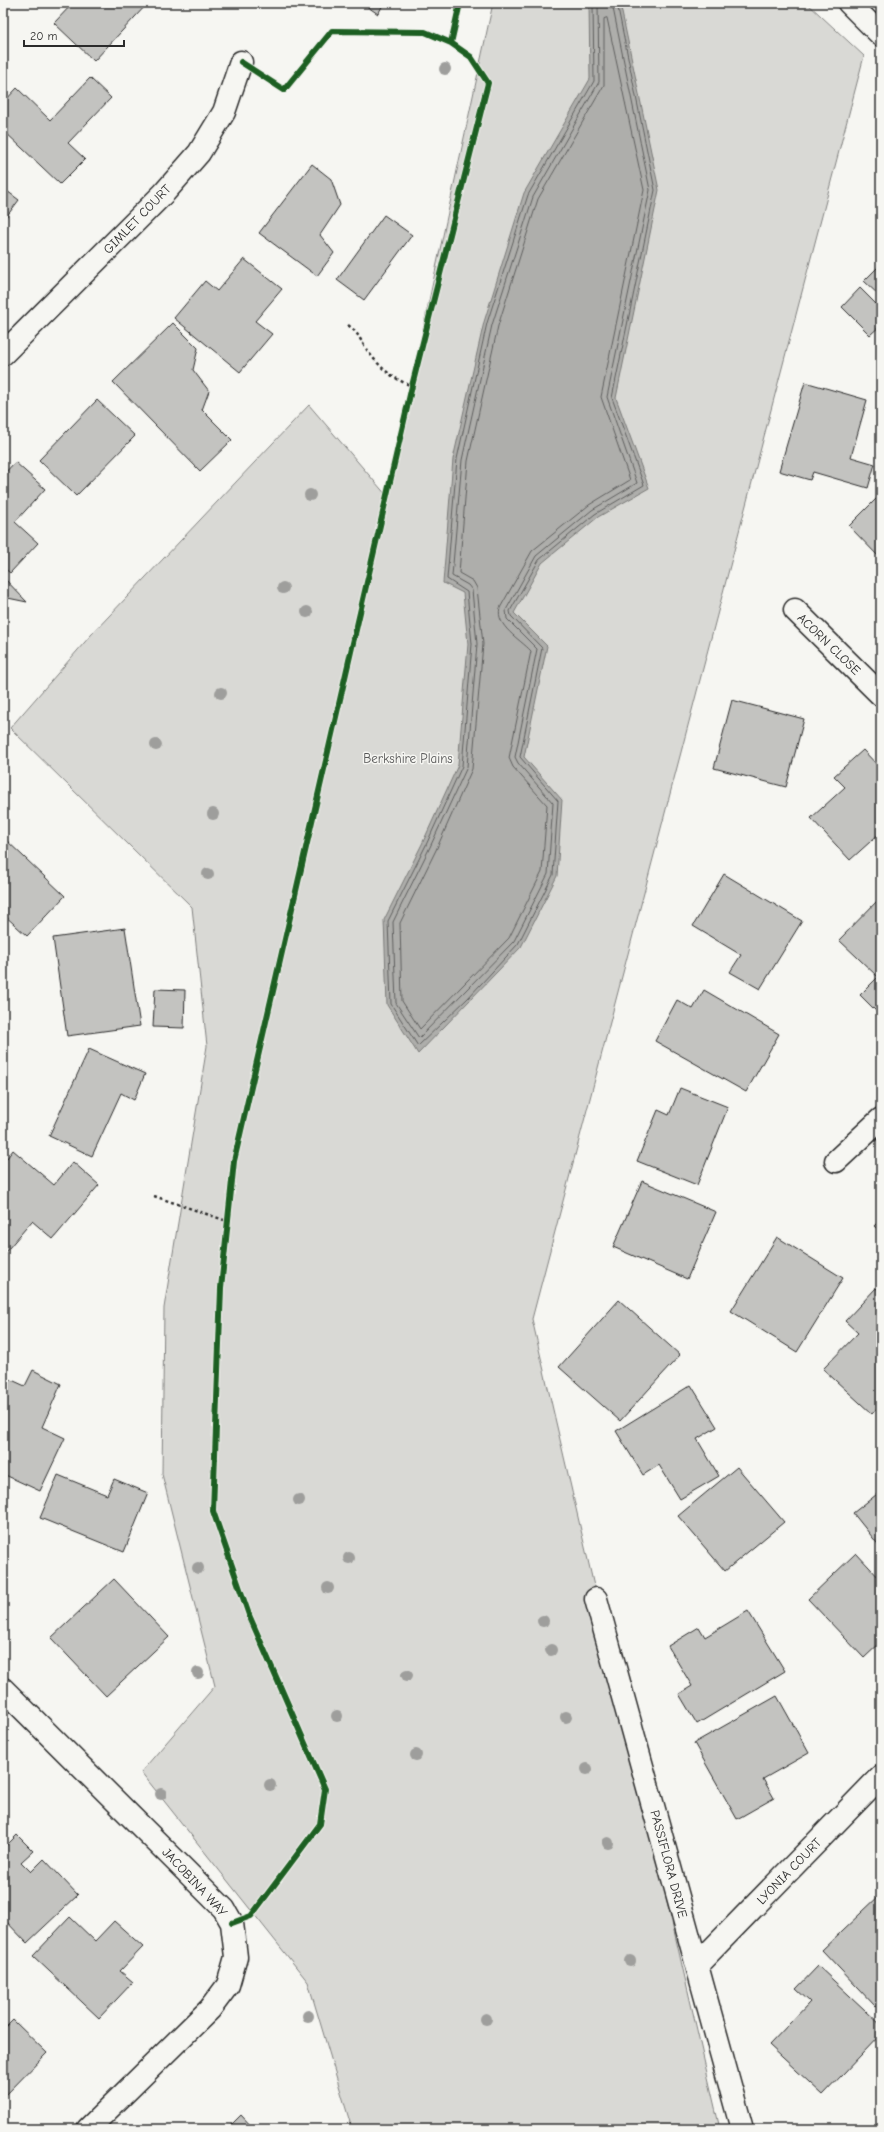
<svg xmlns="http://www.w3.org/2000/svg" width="884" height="2132" viewBox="0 0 884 2132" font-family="'Comic Neue',sans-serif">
<rect width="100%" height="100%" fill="#f6f6f2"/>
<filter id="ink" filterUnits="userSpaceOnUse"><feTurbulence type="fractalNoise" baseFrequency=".025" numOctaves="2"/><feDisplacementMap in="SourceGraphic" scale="8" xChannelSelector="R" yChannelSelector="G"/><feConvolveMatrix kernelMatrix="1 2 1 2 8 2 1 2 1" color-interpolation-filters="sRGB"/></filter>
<g filter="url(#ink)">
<!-- green -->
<path fill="#d9d9d5" stroke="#828280" d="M493 3H807L864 56 532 1319 720 2129H352L308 1982 141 1772 215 1686 162 1474 164 1308 207 1046 192 907 10 728 91 635 309 405 387 496Z"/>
<!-- water -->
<path fill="#aeaeab" stroke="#7a7a78" d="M589 3H620L659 190 616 398 649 488 598 517 542 563 514 613 547 646 524 757 562 800 557 876 521 947 418 1054 387 1005 384 920 422 844 458 765 468 644 463 593 443 583 453 459 484 322 524 193 590 79Z"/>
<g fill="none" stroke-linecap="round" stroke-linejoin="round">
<!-- shore -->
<path stroke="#5f5f5e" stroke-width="1" d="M593 3 594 81 528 195 487 323 457 459 447 579 467 592 472 644 462 766 426 845 388 921 391 1004 418 1046 468 998 518 944 553 875 558 801 520 757 542 648 511 616 510 611 539 560 595 514 644 485 612 398 655 190 617 3
M598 3 599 82 533 197 492 325 462 460 452 576 468 585 472 590 477 644 467 767 430 847 393 922 396 1003 419 1038 514 941 548 874 553 803 518 763 515 757 537 649 507 619 506 610 536 556 592 510 637 483 607 397 650 190 612 3
M607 18 644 190 601 397 630 480 589 505 532 551 500 608C495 626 520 639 531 651L509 758 513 767 547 805 542 872 509 938 420 1029 402 1001 400 923 436 850 472 769 483 644 477 588 473 581 459 573 468 461 498 326 538 199 604 85V19Z"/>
</g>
<!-- building -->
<path fill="#c3c3c0" stroke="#2b2b2b" d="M73 3H148L94 61 54 23Z
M362 3H384L378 14Z
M90 78 111 98 68 143 85 159 60 184 3 130V103L17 88 50 120Z
M312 164 331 179 340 205 320 235 334 253 317 276 259 233Z
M3 188 19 200 3 221Z
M384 215 412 235 364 300 337 280Z
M244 259 282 289 255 321 272 334 240 372 174 318 205 281 217 291Z
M881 264V297L864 281Z
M860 288 881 309V325L870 335 842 307Z
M173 323 198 348 193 370 209 391 202 410 232 440 200 471 113 382Z
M805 382 867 400 851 457 875 464 868 488 813 472 810 480 779 471Z
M97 400 135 436 76 496 39 460Z
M15 462 45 489 15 522 38 543 10 573 3 567V475Z
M881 494V559L849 526Z
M3 577 27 602 3 597Z
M732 700 804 719 786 787 714 768Z
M863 750 881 769V832L850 860 811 818 845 787 834 776Z
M5 839 65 896 27 936 3 914V841Z
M724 874 802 921 760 989 730 972 741 955 693 926Z
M881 897V1016L860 995 878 977 839 940Z
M125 928 140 1026 67 1036 53 938Z
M155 989 185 990 184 1028 153 1027Z
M704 990 779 1034 746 1092 655 1041 677 1000 693 1009Z
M89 1049 145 1074 134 1100 121 1093 92 1156 49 1136Z
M680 1088 728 1107 697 1185 637 1161 658 1110 669 1115Z
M13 1150 54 1185 73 1162 99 1185 53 1239 32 1221 3 1255V1155L7 1158Z
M642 1181 716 1212 687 1279 613 1247Z
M881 1219V1232L874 1226Z
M777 1237 843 1278 797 1352 731 1311Z
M876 1288 881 1293V1404L872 1414 823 1369 858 1333 845 1321Z
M619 1300 680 1355 620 1421 559 1367Z
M33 1370 61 1384 42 1427 65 1438 40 1491 3 1474V1376L25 1386Z
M691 1385 717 1427 697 1439 719 1476 680 1499 659 1465 643 1475 616 1431Z
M737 1467 784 1522 725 1571 678 1516Z
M58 1475 107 1495 114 1479 148 1493 124 1552 40 1518Z
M881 1491V1548L853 1513Z
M856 1553 881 1580V1642L864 1658 808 1599Z
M114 1579 169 1637 106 1696 51 1638Z
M748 1611 785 1671 697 1724 679 1694 692 1686 668 1646 699 1627 705 1637Z
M777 1696 809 1753 763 1779 774 1798 737 1819 694 1743Z
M17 1835 33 1851 21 1862 31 1872 44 1859 78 1895 27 1943 3 1918V1849Z
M881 1894V2001L875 2006 822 1950Z
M70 1917 95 1941 114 1921 143 1947 120 1971 133 1982 99 2018 33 1956Z
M818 1966 881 2025V2034L823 2095 769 2045 810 2002 796 1989Z
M13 2020 47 2053 3 2098V2030Z
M241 2115 254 2129H227Z"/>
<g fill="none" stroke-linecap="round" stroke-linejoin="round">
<defs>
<path id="minor" d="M3 354 164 193 199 153 224 112 241 62
M795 610 881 695
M836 1161 881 1119
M596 1599 742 2129
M3 1689 224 1909 232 1923 236 1957 228 1985 210 2009 88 2129
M697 1965 881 1776"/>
<path id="secondary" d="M849 3 881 35"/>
</defs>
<!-- minor casing -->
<use href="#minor" stroke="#2b2b2b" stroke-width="25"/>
<!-- secondary casing -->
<use href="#secondary" stroke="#2b2b2b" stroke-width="25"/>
<!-- path -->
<path stroke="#2b2b2b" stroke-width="2.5" stroke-dasharray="3 3" stroke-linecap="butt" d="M348 325C359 334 358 336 365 347 378 366 391 378 412 386
M154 1196 227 1221"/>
<!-- minor -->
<use href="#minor" stroke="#f6f6f2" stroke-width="22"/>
<!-- secondary -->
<use href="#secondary" stroke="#f6f6f2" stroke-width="22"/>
<defs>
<path id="cycleway" d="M241 62 284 90 332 31 425 32 451 43
M232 1923 251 1916 320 1824 325 1789 249 1615 213 1511 221 1288 234 1161 412 386 488 83 471 57 451 43 460 3"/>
</defs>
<!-- cycleway casing -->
<use href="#cycleway" stroke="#f6f6f2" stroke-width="8"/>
<!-- cycleway -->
<use href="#cycleway" stroke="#1b5e20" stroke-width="6"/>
</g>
<!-- trees -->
<g fill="#9e9e9c">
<circle cx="445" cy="69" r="6"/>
<circle cx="310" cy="495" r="6"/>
<circle cx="283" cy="588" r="6"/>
<circle cx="307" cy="612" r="6"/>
<circle cx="221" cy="693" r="6"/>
<circle cx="156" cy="745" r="6"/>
<circle cx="213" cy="814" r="6"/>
<circle cx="208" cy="874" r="6"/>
<circle cx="299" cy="1500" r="6"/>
<circle cx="349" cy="1558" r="6"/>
<circle cx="198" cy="1568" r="6"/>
<circle cx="328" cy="1588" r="6"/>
<circle cx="543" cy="1621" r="6"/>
<circle cx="551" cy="1650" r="6"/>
<circle cx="198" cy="1673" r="6"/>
<circle cx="407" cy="1675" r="6"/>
<circle cx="337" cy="1716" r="6"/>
<circle cx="566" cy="1717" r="6"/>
<circle cx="416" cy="1755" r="6"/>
<circle cx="587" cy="1769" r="6"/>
<circle cx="270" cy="1785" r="6"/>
<circle cx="161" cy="1794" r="6"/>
<circle cx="608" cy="1843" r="6"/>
<circle cx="630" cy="1961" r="6"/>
<circle cx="308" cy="2016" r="6"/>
<circle cx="486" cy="2019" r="6"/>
</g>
</g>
<g text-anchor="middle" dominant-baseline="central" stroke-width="3" stroke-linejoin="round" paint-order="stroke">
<!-- street labels -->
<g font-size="13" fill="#2b2b2b" stroke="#f6f6f2">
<text transform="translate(137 219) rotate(-46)">GIMLET COURT</text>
<text transform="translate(829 644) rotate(44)">ACORN CLOSE</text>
<text transform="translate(669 1864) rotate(75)">PASSIFLORA DRIVE</text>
<text transform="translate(789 1871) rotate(-46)">LYONIA COURT</text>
<text transform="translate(195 1882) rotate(47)">JACOBINA WAY</text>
</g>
<!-- park labels -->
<g font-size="13" fill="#565656" stroke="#f6f6f2">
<text x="408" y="758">Berkshire Plains</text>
</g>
</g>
<!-- margin -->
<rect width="884" height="2132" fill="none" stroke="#f6f6f2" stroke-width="16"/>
<rect x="8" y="8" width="868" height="2116" fill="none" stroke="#2b2b2b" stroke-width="1.5" filter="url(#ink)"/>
<!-- scale -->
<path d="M24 40v6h100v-6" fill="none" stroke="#2b2b2b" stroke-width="2"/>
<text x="30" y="40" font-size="12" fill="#2b2b2b" stroke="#f6f6f2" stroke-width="3" paint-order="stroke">20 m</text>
</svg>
